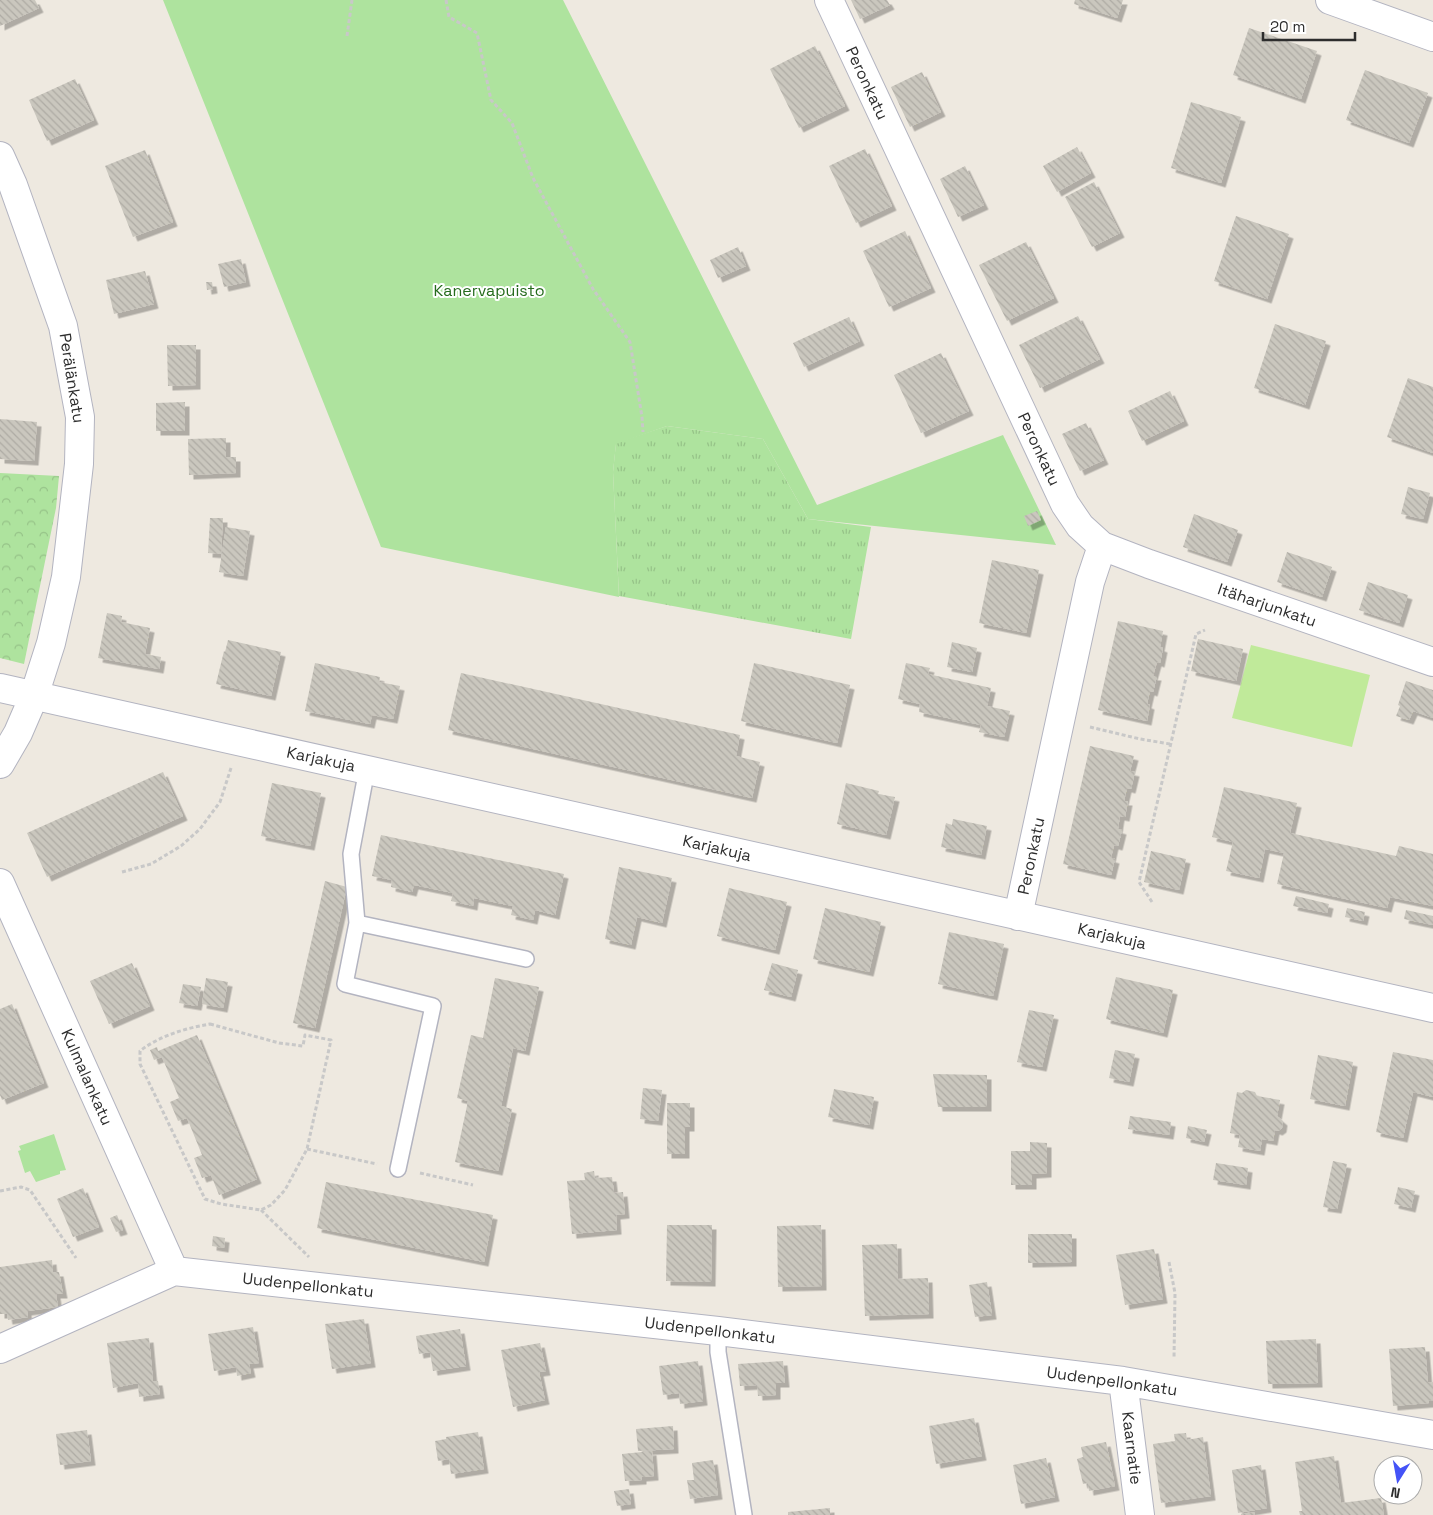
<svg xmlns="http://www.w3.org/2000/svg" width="1433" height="1515" viewBox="0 0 1433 1515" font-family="'Space Grotesk',sans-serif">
<defs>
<pattern id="grass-tufts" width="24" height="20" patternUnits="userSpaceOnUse" patternTransform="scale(1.25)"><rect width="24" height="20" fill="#aee39e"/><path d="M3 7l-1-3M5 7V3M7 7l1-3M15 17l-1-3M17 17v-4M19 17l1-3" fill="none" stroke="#96c388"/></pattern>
<pattern id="forest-crowns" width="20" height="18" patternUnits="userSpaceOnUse" patternTransform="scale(1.25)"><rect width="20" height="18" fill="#aee39e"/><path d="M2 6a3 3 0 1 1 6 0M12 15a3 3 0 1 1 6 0" fill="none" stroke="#96c388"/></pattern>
<pattern id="building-back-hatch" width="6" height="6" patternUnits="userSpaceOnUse" patternTransform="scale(1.25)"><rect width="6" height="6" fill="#cac7be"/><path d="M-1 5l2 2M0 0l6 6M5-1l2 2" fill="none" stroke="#aeaba4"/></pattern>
<filter id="shadow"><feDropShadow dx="4.5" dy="4.5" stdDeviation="0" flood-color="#0004"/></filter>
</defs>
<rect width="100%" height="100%" fill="#eee9e0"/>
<!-- grass -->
<path fill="url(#grass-tufts)" d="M667 426 763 439 808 519 871 527 851 639 619 596 613 472 616 443Z"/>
<!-- forest -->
<path fill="url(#forest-crowns)" d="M0 473 59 476 56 508 24 664 0 658Z"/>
<!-- park -->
<path fill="#aee39e" d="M163 0H563L817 505 1003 435 1056 545 808 519 763 439 667 426 616 444 613 472 619 597 381 547Z
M54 1134 66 1170 60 1171V1174L36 1182 30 1171 25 1173 18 1151 21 1150 19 1146Z"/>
<!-- pitch -->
<path fill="#c0ea9a" d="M1251 645 1370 675 1352 747 1232 718Z"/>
<!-- building -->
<path fill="url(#building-back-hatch)" filter="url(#shadow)" d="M0 0H35L39 8 0 26Z
M851 0H887L890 5 860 19Z
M1075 0H1123L1117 18 1074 4Z
M1249 28 1317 51 1301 99 1233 75Z
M815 46 845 106 799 128 770 69Z
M1365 70 1428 93 1409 143 1346 120Z
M922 72 941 112 910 127 891 87Z
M75 79 94 120 47 141 29 100Z
M1191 102 1241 117 1221 183 1171 168Z
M1077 147 1091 173 1057 192 1043 166Z
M865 149 892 206 856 223 829 166Z
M145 150 173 222 133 237 105 166Z
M965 166 984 205 958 217 940 179Z
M1094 182 1120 233 1092 247 1065 197Z
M1236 216 1289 234 1267 299 1214 281Z
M905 231 931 288 889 307 863 251Z
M1026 242 1054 298 1007 321 979 265Z
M738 247 746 266 718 278 710 260Z
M241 259 246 282 224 287 218 264Z
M145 271 154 304 114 314 106 280Z
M206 282H212L213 289 207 290Z
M1078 316 1100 359 1040 388 1019 345Z
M849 317 860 341 804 367 793 343Z
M1275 324 1326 341 1305 405 1254 388Z
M167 345H196V385L168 386Z
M941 353 969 411 921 433 894 375Z
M1408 378 1433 387V453L1387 437Z
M1170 391 1184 421 1142 441 1128 411Z
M185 402V431H156V403Z
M0 419 37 422 34 461 0 459Z
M1086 423 1104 460 1080 471 1062 434Z
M226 438V457H236V473L189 475 188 439Z
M1408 487 1430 493 1423 519 1401 514Z
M1037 511 1041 520 1028 526 1024 516Z
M1194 514 1238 530 1227 562 1183 547Z
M210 518H223L221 554 208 553Z
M226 527 250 531 243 576 219 572Z
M1287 552 1332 567 1322 597 1277 582Z
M992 560 1039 570 1026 633 979 623Z
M1368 582 1408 595 1399 623 1359 610Z
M107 613 122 616 121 622 150 628 145 654 161 657 159 669 98 658Z
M1118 621 1163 631 1160 647 1163 648 1160 663 1157 662 1153 676H1157L1153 692 1150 691 1147 704 1150 705 1147 721 1098 710Z
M1198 639 1243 649 1236 681 1191 671Z
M228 640 281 652 271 696 216 684 224 651 225 652Z
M952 642 977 648 972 672 947 667Z
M315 663 380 677 379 682 400 686 393 719 372 715 370 724 305 711Z
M754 663 850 685 837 743 741 721Z
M906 663 930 668 928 674 991 688 987 706 1010 711 1004 737 979 732 981 725 919 712 920 704 898 699Z
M461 673 740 735 736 756 760 762 752 798 448 730Z
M1406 681 1433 690V718L1413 711 1409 720 1396 716 1400 706 1398 705Z
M1090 746 1134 756 1130 771 1135 772 1131 789 1127 788 1124 801H1128L1125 817 1120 816 1118 829 1122 830 1118 846 1114 845 1111 858 1115 859 1111 875 1063 864Z
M163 772 183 816 47 877 27 833Z
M272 783 321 793 310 846 261 836Z
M846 783 879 791 878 794 895 797 886 835 837 824Z
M1224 787 1297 803 1290 833 1396 856 1399 846 1433 854V906L1390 897 1387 908 1277 884 1284 853 1265 849 1259 878 1226 871 1233 842 1212 837Z
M953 819 987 826 981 855 941 847 946 823 952 825Z
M381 835 564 874 555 915 535 910 533 920 511 915 513 906 474 898 473 906 451 901 453 893 414 885 412 892 391 887 392 880 372 876Z
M1151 851 1186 859 1179 890 1144 882Z
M619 867 672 878 662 923 637 917 631 945 605 939Z
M325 881 347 887 315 1028 293 1023Z
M729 888 787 902 775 950 717 936Z
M1296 896 1329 904 1327 913 1293 906Z
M825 908 881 922 869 972 813 959Z
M1347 908 1365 912 1363 921 1345 917Z
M1406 910 1433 916V925L1404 919Z
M949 932 1004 944 993 996 938 984Z
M132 963 150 1006 109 1024 90 981Z
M772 963 798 970 791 997 764 990Z
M1116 977 1173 990 1163 1033 1106 1019Z
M206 978 228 982 223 1008 202 1004Z
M495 978 539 987 525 1051 513 1048 501 1106 512 1109 498 1171 455 1162 468 1101 457 1098 471 1035 483 1038Z
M183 984 201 987 197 1006 179 1003Z
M12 1004 44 1083 2 1100 0 1095V1009Z
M1029 1010 1054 1015 1042 1067 1017 1062Z
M197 1035 257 1179 219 1195 211 1175 202 1178 194 1158 202 1155 187 1118 178 1121 170 1102 179 1098 162 1057 154 1060 150 1050 157 1047 158 1051Z
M1115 1050 1135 1054 1129 1082 1109 1078Z
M1393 1052 1433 1060V1097L1413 1092 1403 1138 1376 1132Z
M1318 1055 1353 1062 1345 1106 1310 1099Z
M933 1074 987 1075V1107H938Z
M643 1088 662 1090 658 1121 640 1119Z
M834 1089 874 1097 869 1125 828 1117Z
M1246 1090 1255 1092 1257 1096 1280 1100 1277 1116 1283 1121 1282 1128 1278 1131 1275 1130 1273 1141 1262 1139 1260 1151 1238 1147 1240 1135 1230 1133 1237 1092 1242 1093Z
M667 1103H690V1127H685V1154H667Z
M1130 1116 1171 1122 1169 1135 1128 1129Z
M1188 1126 1207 1130 1204 1142 1186 1138Z
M1030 1142 1047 1143V1173L1032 1174V1185H1011V1151H1030Z
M1333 1161 1347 1164 1337 1209 1323 1207Z
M1216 1163 1248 1168 1246 1185 1213 1180Z
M594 1171 595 1178 612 1177 614 1193 623 1192 625 1214 616 1215 617 1230 572 1234 567 1181 585 1180 584 1173Z
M326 1182 493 1215 484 1262 317 1228Z
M1398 1187 1415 1191 1411 1208 1394 1204Z
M83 1188 99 1227 73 1237 57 1199Z
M117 1215 123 1230 116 1232 110 1218Z
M667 1225H712L711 1282 666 1281Z
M821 1225 822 1286 778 1287 777 1226Z
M1028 1234H1072V1262L1028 1263Z
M213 1236 225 1238 224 1248 212 1246Z
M897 1244 898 1279 928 1278 929 1314 865 1316 862 1245Z
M1154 1249 1163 1299 1125 1305 1116 1255Z
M52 1260 53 1272H59L63 1294H56L58 1307 27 1311 28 1317 8 1320 7 1314H0V1267Z
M987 1282 992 1315 975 1317 969 1285Z
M364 1319 371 1363 332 1369 325 1324Z
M253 1327 259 1363 249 1364 251 1373 237 1376 236 1367 214 1371 208 1334Z
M460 1329 466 1366 433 1371 430 1352 419 1354 416 1336Z
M149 1338 153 1381H158L160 1394 139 1397 138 1383 113 1388 107 1343Z
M1316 1339 1318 1383 1268 1384 1266 1341Z
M540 1343 546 1371 539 1372 545 1400 513 1407 501 1350Z
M1425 1347 1428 1383 1433 1382V1400L1429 1401V1403L1393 1406 1389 1349Z
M698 1361 703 1401 680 1404 679 1393 663 1395 659 1366Z
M783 1361 785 1383H776V1395L758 1396 757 1385 740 1386 738 1364Z
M974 1418 982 1456 936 1464 929 1426Z
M673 1426 674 1449 638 1451 636 1429Z
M87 1430 91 1461 60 1465 56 1434Z
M478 1432 484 1469 451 1474 449 1459 438 1461 435 1441 446 1439V1437Z
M1186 1433 1187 1440 1203 1437 1211 1496 1161 1503 1153 1444 1175 1441 1174 1434Z
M1106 1442 1115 1486 1089 1491 1088 1483 1083 1484 1077 1459 1083 1457 1081 1447Z
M652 1451 654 1476 642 1477V1480L625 1481 622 1454Z
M1334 1456 1341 1503 1381 1498 1384 1515H1300L1299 1511H1302L1295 1462Z
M1046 1458 1055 1497 1021 1504 1013 1465Z
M713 1460 718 1495 690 1499 687 1480H694L692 1463Z
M1261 1465 1267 1508 1238 1513 1232 1470Z
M629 1489 631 1504 617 1506 614 1491Z
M830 1508V1515H788V1512Z
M1254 1512 1255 1515H1241V1514Z"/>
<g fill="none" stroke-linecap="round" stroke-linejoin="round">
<defs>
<path id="service" d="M367 769 351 854 357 923 345 984 433 1006 398 1169
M357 923 526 959
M718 1331V1352L744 1515"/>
<path id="minor" d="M829 0 1065 504 1080 526 1102 546 1149 564 1433 662
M1330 0 1433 37
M0 156 13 185 63 326 80 417 79 464 66 577 51 643 34 696 18 733 0 764
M0 688 1433 1008
M0 883 174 1271
M1018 916 1090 582 1102 546
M0 1349 174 1271 718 1331 1123 1381 1433 1435
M1123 1381 1140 1515"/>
</defs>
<!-- service casing -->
<use href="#service" stroke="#b3b4c0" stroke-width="18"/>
<!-- minor casing -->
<use href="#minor" stroke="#b3b4c0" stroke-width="30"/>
<!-- path -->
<path stroke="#c8c8c8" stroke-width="3" stroke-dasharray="4 2.5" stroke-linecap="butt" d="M446 0 449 17 477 33 491 100 512 123 533 178 593 289 630 342 642 417 643 432
M347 36 352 0
M1090 727 1140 739 1170 744
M122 872 151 864 181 846 200 829 220 802 231 768
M1152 902 1139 882 1196 634 1205 630
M210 1024 279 1043 303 1046 305 1035 331 1040 307 1149 285 1190 271 1205 261 1210 221 1204 205 1199 140 1064V1051C159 1036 186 1028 210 1024Z
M307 1149 377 1164
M420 1173 473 1185
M0 1191 21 1187 30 1190 76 1258
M261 1210 309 1257
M1169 1262 1175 1293 1174 1359"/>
<!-- service -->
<use href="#service" stroke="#fff" stroke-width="15"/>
<!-- minor -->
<use href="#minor" stroke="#fff" stroke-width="28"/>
</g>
<g text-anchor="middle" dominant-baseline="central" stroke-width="4" stroke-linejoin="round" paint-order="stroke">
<!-- street labels -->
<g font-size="16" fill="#2d2d2d" stroke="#fff">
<text transform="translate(867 83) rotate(65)">Peronkatu</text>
<text transform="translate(72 378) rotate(81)">Perälänkatu</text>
<text transform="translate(1039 449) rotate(65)">Peronkatu</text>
<text transform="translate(1267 605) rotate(19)">Itäharjunkatu</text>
<text transform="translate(321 759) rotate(12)">Karjakuja</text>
<text transform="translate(717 848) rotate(13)">Karjakuja</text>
<text transform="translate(1031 856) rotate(-78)">Peronkatu</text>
<text transform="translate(1112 936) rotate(13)">Karjakuja</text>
<text transform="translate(87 1077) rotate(66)">Kulmalankatu</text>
<text transform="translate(308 1285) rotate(6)">Uudenpellonkatu</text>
<text transform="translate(710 1330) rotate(7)">Uudenpellonkatu</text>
<text transform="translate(1112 1381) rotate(8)">Uudenpellonkatu</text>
<text transform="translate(1132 1448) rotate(83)">Kaarnatie</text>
</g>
<!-- park labels -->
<g font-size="16" fill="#256b1c" stroke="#fff">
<text x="489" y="290">Kanervapuisto</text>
</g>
</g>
<!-- north arrow -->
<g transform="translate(1398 1480) rotate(191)"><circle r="24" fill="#ffffff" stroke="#ababab"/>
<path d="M0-4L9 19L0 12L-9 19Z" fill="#4453f7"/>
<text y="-8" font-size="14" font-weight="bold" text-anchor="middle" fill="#2d2d2d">N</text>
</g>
<!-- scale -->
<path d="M1263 32v8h92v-8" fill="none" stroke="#2d2d2d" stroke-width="2.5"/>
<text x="1270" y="32" font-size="15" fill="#2d2d2d" stroke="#ffffff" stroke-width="4" paint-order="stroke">20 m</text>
</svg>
